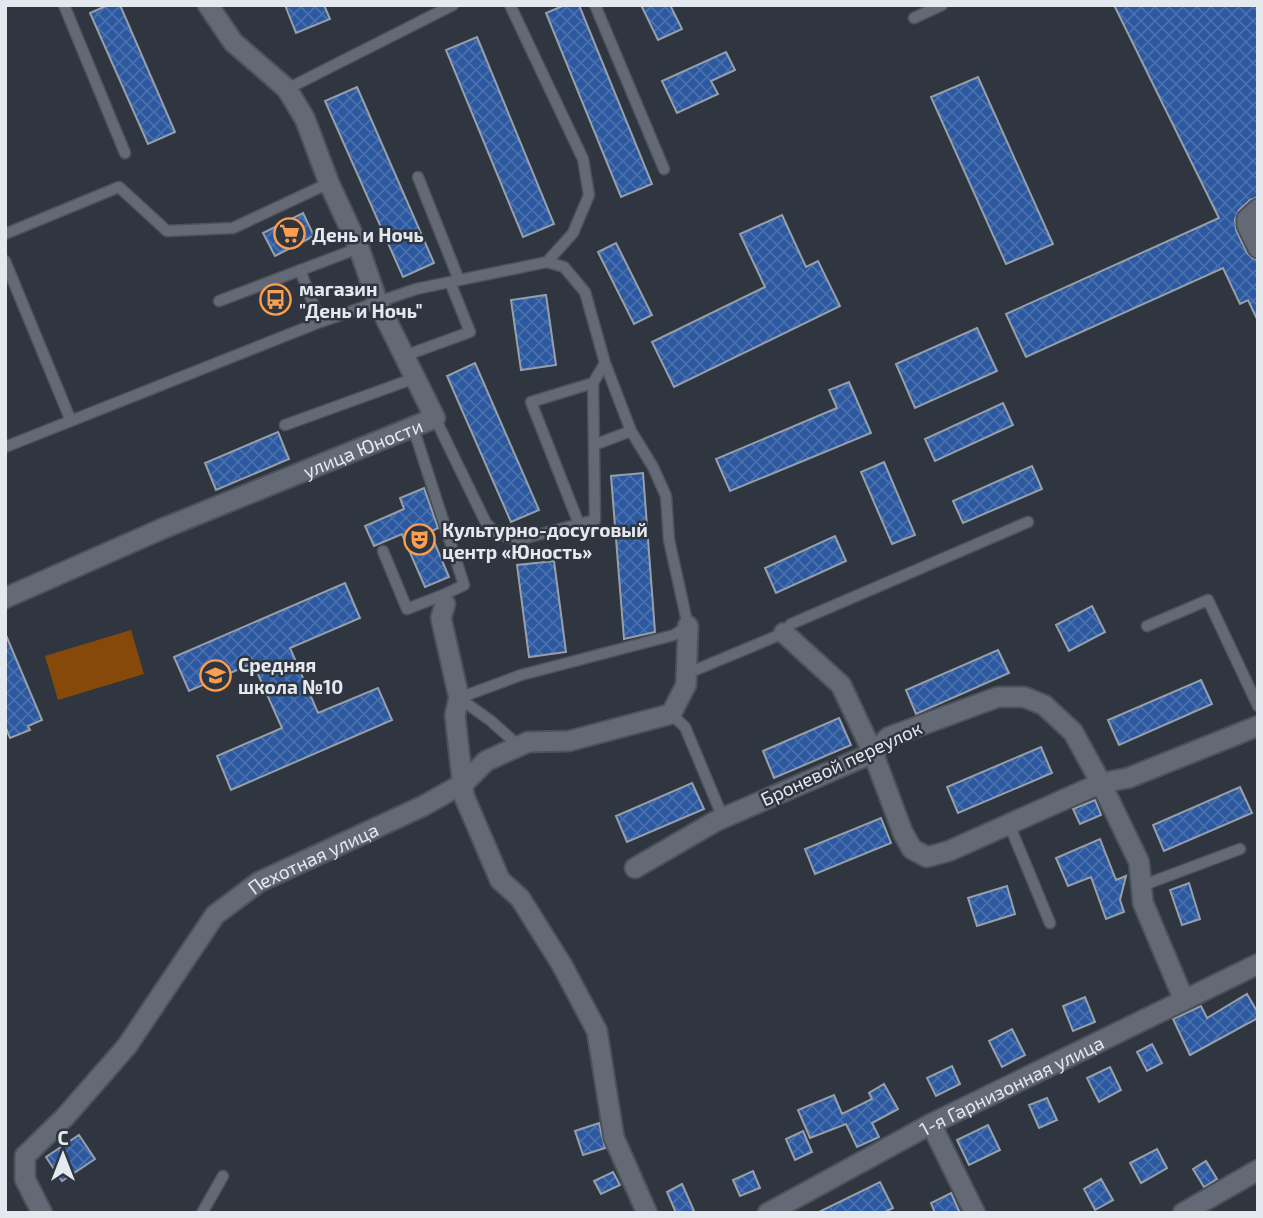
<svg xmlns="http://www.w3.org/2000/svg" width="1263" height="1218" viewBox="0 0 1263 1218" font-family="'Exo 2',sans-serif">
<defs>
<pattern id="building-cross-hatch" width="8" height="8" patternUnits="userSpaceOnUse" patternTransform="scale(1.75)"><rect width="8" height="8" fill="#2b589f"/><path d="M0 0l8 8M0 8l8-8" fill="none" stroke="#4a70ad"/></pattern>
</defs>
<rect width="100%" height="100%" fill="#303640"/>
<!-- grass -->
<path fill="#874909" d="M131 630 144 674 58 700 45 656Z"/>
<!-- building -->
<path fill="url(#building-cross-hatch)" stroke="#979faa" stroke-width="2" d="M108 5H120L175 132 148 144 90 13Z
M285 5H324L330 19 296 33Z
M565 5H579L652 184 621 197 546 13Z
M641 5H670L682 29 658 40Z
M1114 5H1258V197L1250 200 1239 210 1235 219 1236 230 1247 253 1252 258 1258 260V321L1248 300 1240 304 1223 268 1026 357 1006 314 1219 218Z
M477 37 554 224 523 237 446 50Z
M726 52 735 70 711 81 718 94 677 113 662 81Z
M978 77 1053 244 1006 264 931 97Z
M357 87 434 263 403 277 325 101Z
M303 213 314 236 275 256 263 233Z
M782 215 806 267 818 261 840 306 674 387 652 342 765 287 740 234Z
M616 243 652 315 634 324 598 252Z
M546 295 556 365 521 370 511 300Z
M977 328 997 371 915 408 896 364Z
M475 363 539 510 511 522 447 376Z
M849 382 871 433 730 491 716 459 837 408 829 390Z
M1003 403 1013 425 935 461 925 439Z
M278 432 289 459 216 490 205 463Z
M884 462 915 535 892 544 861 472Z
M1032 466 1042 489 963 523 953 501Z
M643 473 655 632 624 639 611 476Z
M424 488 438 528 430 532 449 577 425 587 402 534 374 546 365 526 404 509 400 498Z
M835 536 846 561 776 593 765 568Z
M554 561 566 652 529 657 517 565Z
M345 583 360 618 290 648 318 713 378 688 392 720 231 790 217 756 282 728 253 663 189 691 174 657Z
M1092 606 1105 632 1069 651 1056 625Z
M5 633 42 720 28 726 30 730 10 738 5 726Z
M998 650 1009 673 916 714 906 690Z
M1201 680 1212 704 1119 745 1108 720Z
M839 718 851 745 774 778 763 751Z
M1041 747 1052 773 958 813 947 787Z
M692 783 704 809 627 842 616 816Z
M1240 787 1252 813 1164 851 1153 825Z
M1095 800 1101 815 1080 824 1073 809Z
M881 818 891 843 815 874 805 849Z
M1100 839 1116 880 1126 876 1120 900 1124 912 1106 919 1091 877 1068 886 1056 858Z
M1189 883 1200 919 1182 925 1170 890Z
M1007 886 1015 914 977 926 968 898Z
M1247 994 1258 1013V1018L1190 1055 1173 1019 1201 1006 1207 1018Z
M1085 997 1095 1022 1073 1031 1063 1006Z
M1012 1029 1025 1055 1002 1067 989 1041Z
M1152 1044 1162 1063 1147 1071 1137 1052Z
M952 1066 960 1084 936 1096 927 1078Z
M1110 1067 1121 1090 1099 1102 1087 1078Z
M884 1084 898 1109 872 1123 879 1137 857 1147 846 1124 810 1138 798 1110 834 1095 842 1114 872 1099 869 1093Z
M1047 1098 1057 1120 1039 1128 1029 1105Z
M599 1123 605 1148 583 1155 575 1131Z
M988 1125 1000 1150 969 1165 957 1140Z
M803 1131 812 1152 795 1160 786 1139Z
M79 1135 95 1159 62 1181 46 1157Z
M1157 1149 1167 1168 1141 1183 1130 1163Z
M1206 1161 1217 1179 1204 1187 1193 1169Z
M753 1171 760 1188 740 1196 733 1180Z
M613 1172 620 1185 601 1194 594 1181Z
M1101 1179 1113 1200 1095 1210 1084 1189Z
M880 1182 893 1208 883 1213H817Z
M682 1184 695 1213H676L667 1192Z
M951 1193 960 1213H935L931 1203Z"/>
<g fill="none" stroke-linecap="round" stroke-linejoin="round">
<defs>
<path id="service" d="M64 5 125 153
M595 5 664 169
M914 18 942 5
M287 89 453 5
M418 177 459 280
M5 234 119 187 167 231 233 228 329 183
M5 261 71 421
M300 270 320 322
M219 301 359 248
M404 356 470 332 450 282
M435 418 486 523 497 534 518 540 595 520 593 383 605 363
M285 425 415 378
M413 427 464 585 443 595 445 604
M594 445 631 431
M5 447 320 322 416 289 547 262 573 233 589 195 583 159 510 5
M579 524 531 402 593 383
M383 551 407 609 443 595
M1147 626 1208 600 1258 706
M686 674 784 633 791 624 1028 522
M459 698 521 675 674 635 688 626 669 540 666 496 653 467 631 431 605 363 585 292 564 267 547 262
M459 698 491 721 519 746
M671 714 685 727 723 818
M1009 824 1050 923
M1141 886 1240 849
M202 1213 223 1176"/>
<g id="minor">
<path d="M1258 209 1247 219V225L1258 248"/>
<path id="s1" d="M5 598 164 528 435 418 378 303 359 248 329 183 305 119 287 89 233 42 208 5"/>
<path d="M445 604 441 618 459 698 455 715 464 796 500 880 520 898 562 965 597 1031 614 1138 647 1213"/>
<path d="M784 633 841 685 873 753 903 833 912 849 927 857 949 851 1101 783 1128 778 1258 726"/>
<path d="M635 868 716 821 873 753 889 737 998 697H1024L1044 705 1073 732 1101 783 1139 862 1143 903 1184 1000"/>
<path d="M931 1124 975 1213"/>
<path id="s2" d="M42 1213 25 1179V1156L65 1117 127 1046 215 915 259 882 423 806 464 783 486 761 528 742 569 741 671 714 686 685 688 626"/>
<path id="s3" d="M768 1213 931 1124 1258 964"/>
<path d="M1183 1213 1258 1170"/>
</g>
</defs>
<!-- service casing -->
<use href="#service" stroke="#4d525a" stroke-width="13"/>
<!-- minor casing -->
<use href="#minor" stroke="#4d525a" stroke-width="23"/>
<!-- service -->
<use href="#service" stroke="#636a75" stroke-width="10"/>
<!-- minor -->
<use href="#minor" stroke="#636a75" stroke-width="19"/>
</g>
<!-- icons -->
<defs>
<symbol id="supermarket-ring" viewBox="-11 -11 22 22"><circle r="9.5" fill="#303640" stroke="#fb9e50" stroke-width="1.5"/><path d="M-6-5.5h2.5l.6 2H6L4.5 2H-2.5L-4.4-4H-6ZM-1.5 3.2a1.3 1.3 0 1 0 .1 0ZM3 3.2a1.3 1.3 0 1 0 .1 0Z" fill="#fb9e50"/></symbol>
<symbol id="bus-ring" viewBox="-11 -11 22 22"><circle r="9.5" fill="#303640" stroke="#fb9e50" stroke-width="1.5"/><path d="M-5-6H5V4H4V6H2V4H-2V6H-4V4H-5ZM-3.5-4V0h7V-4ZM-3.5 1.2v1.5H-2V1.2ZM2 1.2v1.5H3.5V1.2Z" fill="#fb9e50"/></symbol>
<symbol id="theatre-ring" viewBox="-11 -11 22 22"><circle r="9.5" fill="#303640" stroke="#fb9e50" stroke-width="1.5"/><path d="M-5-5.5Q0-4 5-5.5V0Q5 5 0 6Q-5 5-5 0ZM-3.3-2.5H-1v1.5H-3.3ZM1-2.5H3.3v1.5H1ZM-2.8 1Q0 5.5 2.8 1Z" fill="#fb9e50"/></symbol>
<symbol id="school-ring" viewBox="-11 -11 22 22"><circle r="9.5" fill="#303640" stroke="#fb9e50" stroke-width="1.5"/><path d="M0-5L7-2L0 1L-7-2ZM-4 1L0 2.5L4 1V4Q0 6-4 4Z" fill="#fb9e50"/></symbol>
</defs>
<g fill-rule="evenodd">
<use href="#supermarket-ring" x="272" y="216" width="35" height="35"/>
<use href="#bus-ring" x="258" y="282" width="35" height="35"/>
<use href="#theatre-ring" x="402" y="522" width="35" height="35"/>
<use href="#school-ring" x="198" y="658" width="35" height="35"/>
</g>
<g text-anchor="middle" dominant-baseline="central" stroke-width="5" stroke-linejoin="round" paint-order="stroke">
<!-- poi labels -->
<g font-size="19" font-weight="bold" fill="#e4e8ef" stroke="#303640" text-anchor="start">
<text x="312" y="234">День и Ночь</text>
<text x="299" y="288">магазин<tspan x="299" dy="22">"День и Ночь"</tspan></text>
<text x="442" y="529">Культурно-досуговый<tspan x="442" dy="22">центр «Юность»</tspan></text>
<text x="238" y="664">Средняя<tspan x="238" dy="22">школа №10</tspan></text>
</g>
<!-- street labels -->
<g font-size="19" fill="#e4e8ef" stroke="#303640">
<text stroke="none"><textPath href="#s1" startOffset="388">улица Юности</textPath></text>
<text transform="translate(841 763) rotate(-25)">Броневой переулок</text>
<text stroke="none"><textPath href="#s2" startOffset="483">Пехотная улица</textPath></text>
<text stroke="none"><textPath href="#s3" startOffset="275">1-я Гарнизонная улица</textPath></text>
</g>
</g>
<!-- border -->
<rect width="1263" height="1218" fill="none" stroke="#e4e8ef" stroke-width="14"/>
<!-- north arrow -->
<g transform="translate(63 1155)" stroke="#303640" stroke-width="5" paint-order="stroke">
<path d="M0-5L12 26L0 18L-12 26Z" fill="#e4e8ef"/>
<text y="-10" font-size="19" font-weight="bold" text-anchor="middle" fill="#e4e8ef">С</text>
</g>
</svg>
